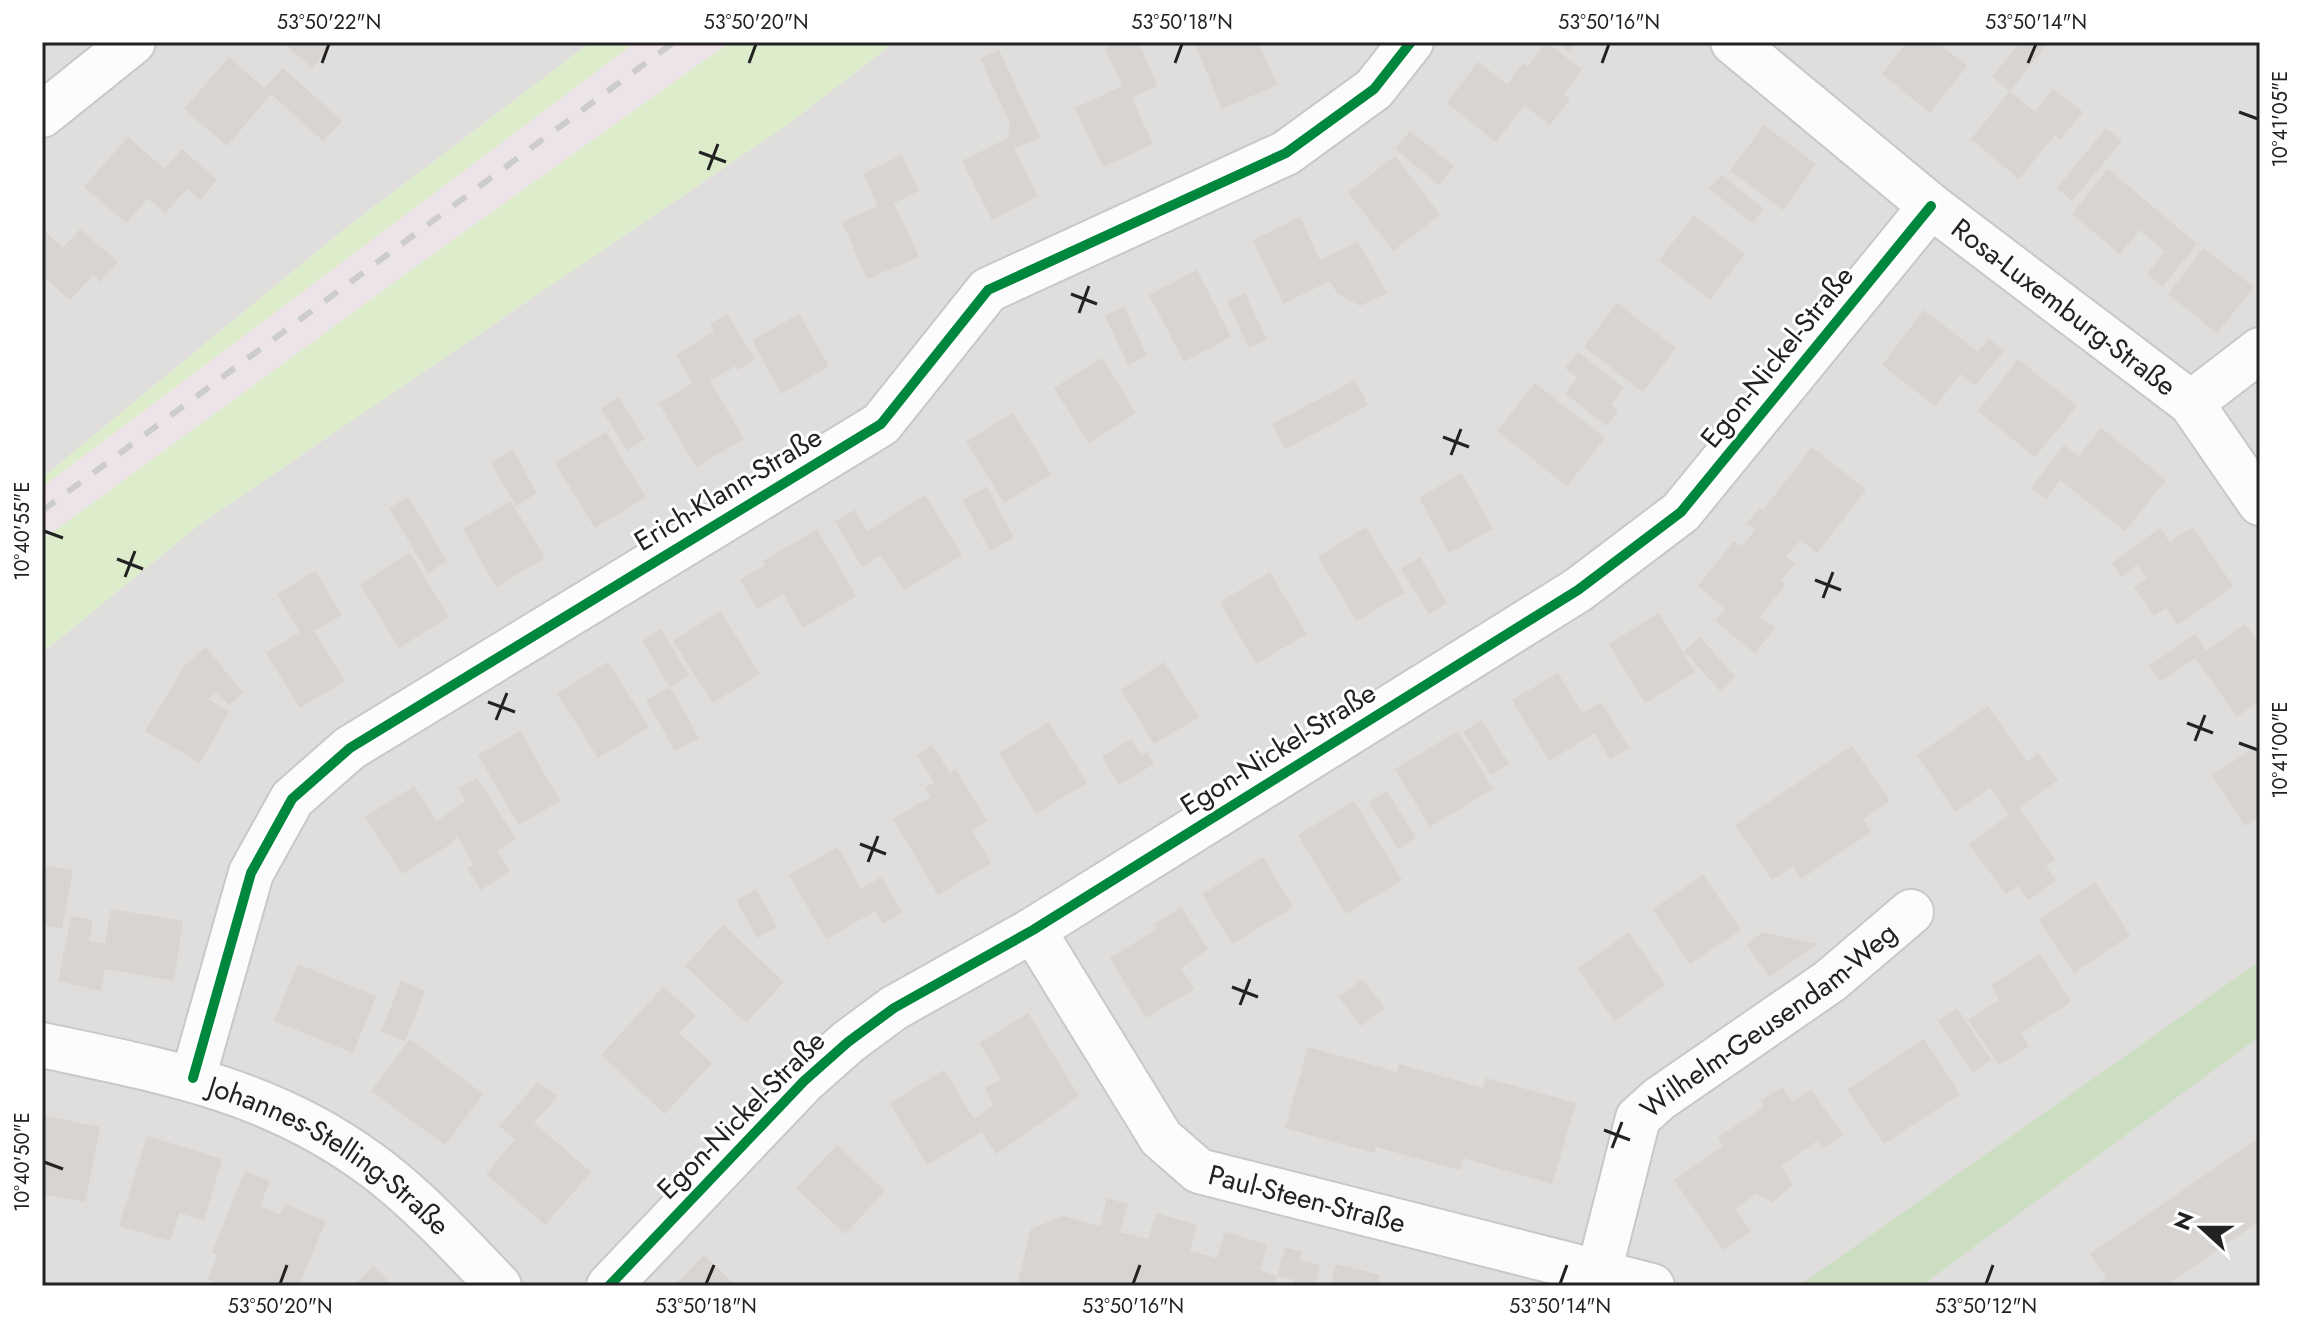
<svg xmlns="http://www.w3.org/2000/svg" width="2302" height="1328" viewBox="0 0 2302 1328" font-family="Jost,sans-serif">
<rect width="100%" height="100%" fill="#f0eeeb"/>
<!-- residential -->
<path fill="#dfdedc" d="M42 42H591L342 231 42 478Z
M895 42H2260V1286H42V653L200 524 784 127Z"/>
<!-- industrial -->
<path fill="#ede4e9" d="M636 42H730L422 262 42 540V487Z"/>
<!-- grass -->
<path fill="#ddeccb" d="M591 42H636L42 487V478L342 231Z
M730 42H895L784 127 200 524 42 653V540L422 262Z"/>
<!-- forest -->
<path fill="#cbdec1" d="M2260 961V1036L1921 1286H1799Z"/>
<!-- building -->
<path fill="#d7d4d2" d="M282 42H334L312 68Z
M1119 42H1139L1157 86 1132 98 1153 144 1103 167 1075 108 1122 86 1105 48Z
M1194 42H1258L1277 85 1222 109Z
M1546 42 1582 69 1564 94 1570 99 1550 125 1524 105 1496 142 1447 103 1478 62 1507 84 1523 63 1528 67Z
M1556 42H1577L1570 52Z
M1907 42H1937L1967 66 1930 113 1882 74Z
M2020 42H2049L2010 91 1992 77Z
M999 50 1040 138 1014 149 1038 196 992 220 962 161 1008 138 1010 123 980 59Z
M229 57 264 88 283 68 342 121 323 141 271 94 227 146 184 109Z
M2053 89 2083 112 2060 140 2055 135 2019 179 1971 139 2010 91 2035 112Z
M1764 125 1816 164 1783 210 1730 171Z
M2106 128 2122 141 2072 201 2057 188Z
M1410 131 1454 166 1439 185 1395 149Z
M128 137 165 169 182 149 217 180 200 200 187 189 165 213 148 198 126 223 84 187Z
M902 155 919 191 894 203 919 257 867 279 842 222 878 206 863 174Z
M1395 156 1440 215 1393 251 1348 192Z
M2108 169 2197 244 2162 287 2147 274 2165 251 2140 230 2120 254 2072 214Z
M1722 175 1764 209 1752 223 1709 189Z
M1694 215 1745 254 1710 300 1659 260Z
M1300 217 1320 260 1358 242 1387 293 1360 306 1337 293 1330 281 1283 304 1253 240Z
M42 228 63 248 80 229 118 262 100 282 93 275 70 300 48 280 42 286Z
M2203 248 2254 287 2217 333 2168 294Z
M1197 270 1231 337 1184 362 1149 295Z
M1245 293 1267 340 1249 348 1227 301Z
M1617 303 1676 348 1643 392 1584 347Z
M1124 307 1147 355 1128 365 1105 316Z
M1924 310 1978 352 1989 339 2004 351 1975 385 1961 374 1935 406 1882 365Z
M727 314 755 360 737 370 735 366 710 381 744 439 696 467 659 403 693 383 676 355 714 331 710 324Z
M799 314 829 366 781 394 752 340Z
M1578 352 1624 388 1611 405 1618 411 1606 426 1565 393 1578 378 1565 368Z
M1102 358 1136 413 1089 443 1054 388Z
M2018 359 2077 406 2035 457 1978 411Z
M1355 380 1368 405 1285 449 1272 424Z
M1535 383 1605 438 1567 486 1497 431Z
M619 397 645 439 627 450 601 409Z
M1013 413 1051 474 1004 503 966 441Z
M2101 428 2166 480 2125 531 2060 480 2046 499 2031 488 2064 445 2079 456Z
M606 432 646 497 595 528 555 463Z
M1812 447 1866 490 1817 553 1801 540 1786 556 1795 564 1781 580 1786 584 1760 617 1775 628 1755 653 1715 621 1725 609 1698 586 1734 541 1742 546 1755 530 1747 523 1760 508 1763 510Z
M513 450 537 493 516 506 491 463Z
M1462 473 1493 529 1449 553 1419 498Z
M987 487 1014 538 990 551 963 500Z
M925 495 962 555 904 590 881 555 862 567 835 521 855 510 867 531Z
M408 497 447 561 428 573 389 508Z
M511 501 545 558 496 587 463 529Z
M1366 527 1405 592 1357 621 1318 557Z
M2193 527 2233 586 2178 625 2166 608 2154 616 2134 587 2147 579 2137 565 2121 577 2112 563 2160 528 2170 542Z
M817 529 856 596 803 628 783 594 757 609 740 580 765 565 763 561Z
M410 553 449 617 399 648 360 584Z
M1420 557 1447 603 1429 614 1401 569Z
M315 571 342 615 314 631 345 681 300 708 266 653 300 632 277 594Z
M1270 572 1307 634 1256 664 1220 602Z
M720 611 760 674 713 703 673 641Z
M1659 613 1695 672 1645 703 1609 644Z
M2245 624 2260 645V701L2237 717 2195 658 2160 682 2149 666 2195 634 2206 651Z
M661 629 689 675 670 687 642 641Z
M1700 637 1735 677 1720 691 1684 651Z
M206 647 243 693 229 705 216 693 208 699 229 712 200 763 145 731 185 665Z
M608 662 649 727 598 758 557 693Z
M1164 662 1199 717 1154 744 1121 690Z
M1558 673 1582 713 1601 702 1629 748 1610 760 1595 733 1549 761 1512 700Z
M670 687 699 738 675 751 646 700Z
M1988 706 2027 762 2038 753 2058 780 2019 808 2055 859 2046 866 2056 880 2028 900 2018 886 2006 894 1969 844 2009 815 1990 788 1955 812 1917 755Z
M1481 720 1509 764 1491 775 1463 732Z
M1049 722 1087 783 1036 814 999 753Z
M520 731 560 801 519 825 478 755Z
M1458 731 1493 789 1430 827 1395 769Z
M1131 739 1141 756 1147 752 1154 764 1119 785 1102 756Z
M2260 744V816L2245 826 2212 775Z
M932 745 950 773 956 769 987 821 972 830 991 863 938 895 893 819 930 797 925 788 934 782 917 755Z
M1852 746 1890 801 1863 819 1871 832 1801 879 1793 866 1772 880 1735 825Z
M477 778 516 839 497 851 510 871 481 890 467 868 474 865 457 836 451 844 402 874 365 817 414 786 437 821 466 801 458 789Z
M1387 791 1416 838 1398 849 1369 802Z
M1354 801 1402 880 1346 914 1298 835Z
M838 847 861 889 881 877 902 912 883 924 875 911 826 939 789 875Z
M1263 857 1293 907 1232 944 1202 894Z
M42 865 73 870 62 929 42 925Z
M1703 875 1741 930 1690 964 1653 909Z
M2095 882 2130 935 2074 973 2039 920Z
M756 889 777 927 757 938 736 900Z
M1181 907 1208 949 1181 968 1194 989 1146 1018 1110 958 1157 929 1154 924Z
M111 909 183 921 174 981 105 969 101 991 58 981 71 916 93 920 89 941 105 944Z
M723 925 784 982 746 1023 685 966Z
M1629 932 1665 985 1614 1021 1578 968Z
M1762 932 1817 944 1769 977 1747 945Z
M2040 954 2071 1002 2021 1033 2029 1046 1999 1065 1968 1020 1999 1000 1991 985Z
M298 964 376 996 353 1053 274 1021Z
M1362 979 1385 1008 1361 1026 1339 997Z
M401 981 425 991 405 1041 381 1032Z
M663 987 696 1015 679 1033 712 1063 665 1114 601 1055Z
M1957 1008 1991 1060 1973 1073 1938 1021Z
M1028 1013 1079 1096 996 1154 982 1132 927 1165 890 1103 944 1070 974 1119 994 1105 985 1088 1001 1079 979 1043Z
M410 1039 483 1094 445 1145 371 1091Z
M1924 1039 1960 1094 1884 1144 1847 1090Z
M1308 1047 1397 1072 1399 1064 1483 1088 1486 1078 1576 1103 1552 1184 1463 1158 1460 1170 1376 1147 1374 1153 1285 1128Z
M538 1082 558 1096 534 1123 591 1172 545 1225 486 1174 515 1139 499 1126Z
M1782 1087 1792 1102 1811 1089 1843 1135 1823 1149 1817 1141 1781 1166 1793 1185 1773 1202 1756 1194 1735 1209 1751 1231 1723 1250 1674 1180 1723 1146 1718 1137 1764 1107 1760 1101Z
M42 1115 100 1127 85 1202 42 1194Z
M147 1136 222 1159 204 1220 179 1213 170 1241 119 1226Z
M2260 1137V1221L2165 1286H2096L2106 1278 2090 1254Z
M837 1145 885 1191 845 1234 796 1188Z
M245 1171 270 1181 260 1206 280 1215 285 1204 326 1221 299 1286H216L218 1283 208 1279 218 1255 212 1253Z
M1107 1198 1128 1204 1120 1232 1148 1239 1156 1213 1197 1225 1190 1251 1217 1258 1225 1232 1267 1244 1260 1270 1277 1276 1285 1247 1302 1252 1299 1260 1320 1265 1315 1286H1293L1294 1280 1277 1276 1274 1286H1031L1018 1282 1031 1229 1063 1216 1100 1226Z
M704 1255 736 1286H674Z
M1336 1264 1380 1275 1377 1286H1330Z
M373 1266 394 1286H354Z"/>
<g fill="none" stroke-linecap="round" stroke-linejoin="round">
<defs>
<g id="street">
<path id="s1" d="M1733 42 1931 206 2191 403 2260 503"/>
<path d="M42 115 133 42"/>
<path d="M2191 403 2260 350"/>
<path id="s2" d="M1033 930 1161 1138 1199 1171 1652 1286"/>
<path id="s3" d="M42 1045C159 1070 267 1089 366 1161 413 1194 460 1245 499 1286"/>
<path d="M193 1078 251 873 292 799 350 748 881 424 988 290 1286 153 1374 89 1411 42"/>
<path id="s4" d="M1599 1272 1638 1118 1659 1099 1830 981 1911 912"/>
<path d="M609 1286 804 1081 848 1042 894 1008 1033 930 1578 590 1681 512 1931 206"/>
</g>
</defs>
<!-- street casing -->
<use href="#street" stroke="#c9c8c7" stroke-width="48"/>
<!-- street -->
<use href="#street" stroke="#fdfcfc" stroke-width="44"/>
<!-- rail -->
<path stroke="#ccc" stroke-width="6" stroke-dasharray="16 16" stroke-linecap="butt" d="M42 511 674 42"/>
<defs>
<path id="cycleway" d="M193 1078 251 873 292 799 350 748 881 424 988 290 1286 153 1374 89 1411 42
M609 1286 804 1081 848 1042 894 1008 1033 930 1578 590 1681 512 1931 206"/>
</defs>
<!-- cycleway casing -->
<use href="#cycleway" stroke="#fff" stroke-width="15"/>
<!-- cycleway -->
<use href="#cycleway" stroke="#00873e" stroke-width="10"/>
</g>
<!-- ticks -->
<path fill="none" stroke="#222" stroke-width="3" d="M322 63 329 44M749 63 756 44M1175 63 1182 44M1602 63 1609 44M2028 63 2036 44M2239 112 2258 119M699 152 726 162M708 170 718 144M1071 294 1097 304M1079 313 1089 286M1443 437 1469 447M1451 455 1461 429M44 531 63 538M117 559 143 569M125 577 135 551M1815 580 1841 590M1823 598 1833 572M488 702 515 712M496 720 507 693M2187 723 2213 733M2195 741 2205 715M2239 743 2258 750M860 844 886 854M868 862 878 836M1232 987 1258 997M1240 1005 1250 979M1604 1130 1630 1140M1612 1148 1622 1122M44 1162 63 1169M280 1284 287 1265M706 1284 714 1265M1133 1284 1140 1265M1560 1284 1567 1265M1986 1284 1993 1265"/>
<g text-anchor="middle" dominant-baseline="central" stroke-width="6" stroke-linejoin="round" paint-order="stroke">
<!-- street labels -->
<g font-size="28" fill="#222" stroke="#fff">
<text stroke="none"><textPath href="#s1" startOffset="424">Rosa-Luxemburg-Straße</textPath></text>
<text transform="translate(1777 357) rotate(-51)">Egon-Nickel-Straße</text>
<text transform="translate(728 489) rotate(-31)">Erich-Klann-Straße</text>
<text transform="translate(1278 749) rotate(-32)">Egon-Nickel-Straße</text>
<text stroke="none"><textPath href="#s4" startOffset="322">Wilhelm-Geusendam-Weg</textPath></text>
<text transform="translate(741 1115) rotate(-45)">Egon-Nickel-Straße</text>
<text stroke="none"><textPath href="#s3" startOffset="312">Johannes-Stelling-Straße</textPath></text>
<text stroke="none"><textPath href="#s2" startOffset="406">Paul-Steen-Straße</textPath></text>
</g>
</g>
<!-- border -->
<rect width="2302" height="1328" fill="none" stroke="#ffffff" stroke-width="88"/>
<!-- north arrow -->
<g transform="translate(2202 1228) rotate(291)" stroke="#ffffff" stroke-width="6" paint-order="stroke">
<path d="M0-6L14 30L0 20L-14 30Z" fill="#222222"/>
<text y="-12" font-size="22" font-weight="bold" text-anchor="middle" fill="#222222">N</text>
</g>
<rect x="44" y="44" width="2214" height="1240" fill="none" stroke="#222" stroke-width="3"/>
<g font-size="20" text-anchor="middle" fill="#222">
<text x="329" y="29">53°50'22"N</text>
<text x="756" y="29">53°50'20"N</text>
<text x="1182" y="29">53°50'18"N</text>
<text x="1609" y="29">53°50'16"N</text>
<text x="2036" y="29">53°50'14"N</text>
<text transform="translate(2280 119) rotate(-90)" y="7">10°41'05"E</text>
<text transform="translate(22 531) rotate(-90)" y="7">10°40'55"E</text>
<text transform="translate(2280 750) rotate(-90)" y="7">10°41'00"E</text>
<text transform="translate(22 1162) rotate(-90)" y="7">10°40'50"E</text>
<text x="280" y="1313">53°50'20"N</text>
<text x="706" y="1313">53°50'18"N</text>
<text x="1133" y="1313">53°50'16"N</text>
<text x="1560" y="1313">53°50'14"N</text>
<text x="1986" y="1313">53°50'12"N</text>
</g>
</svg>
